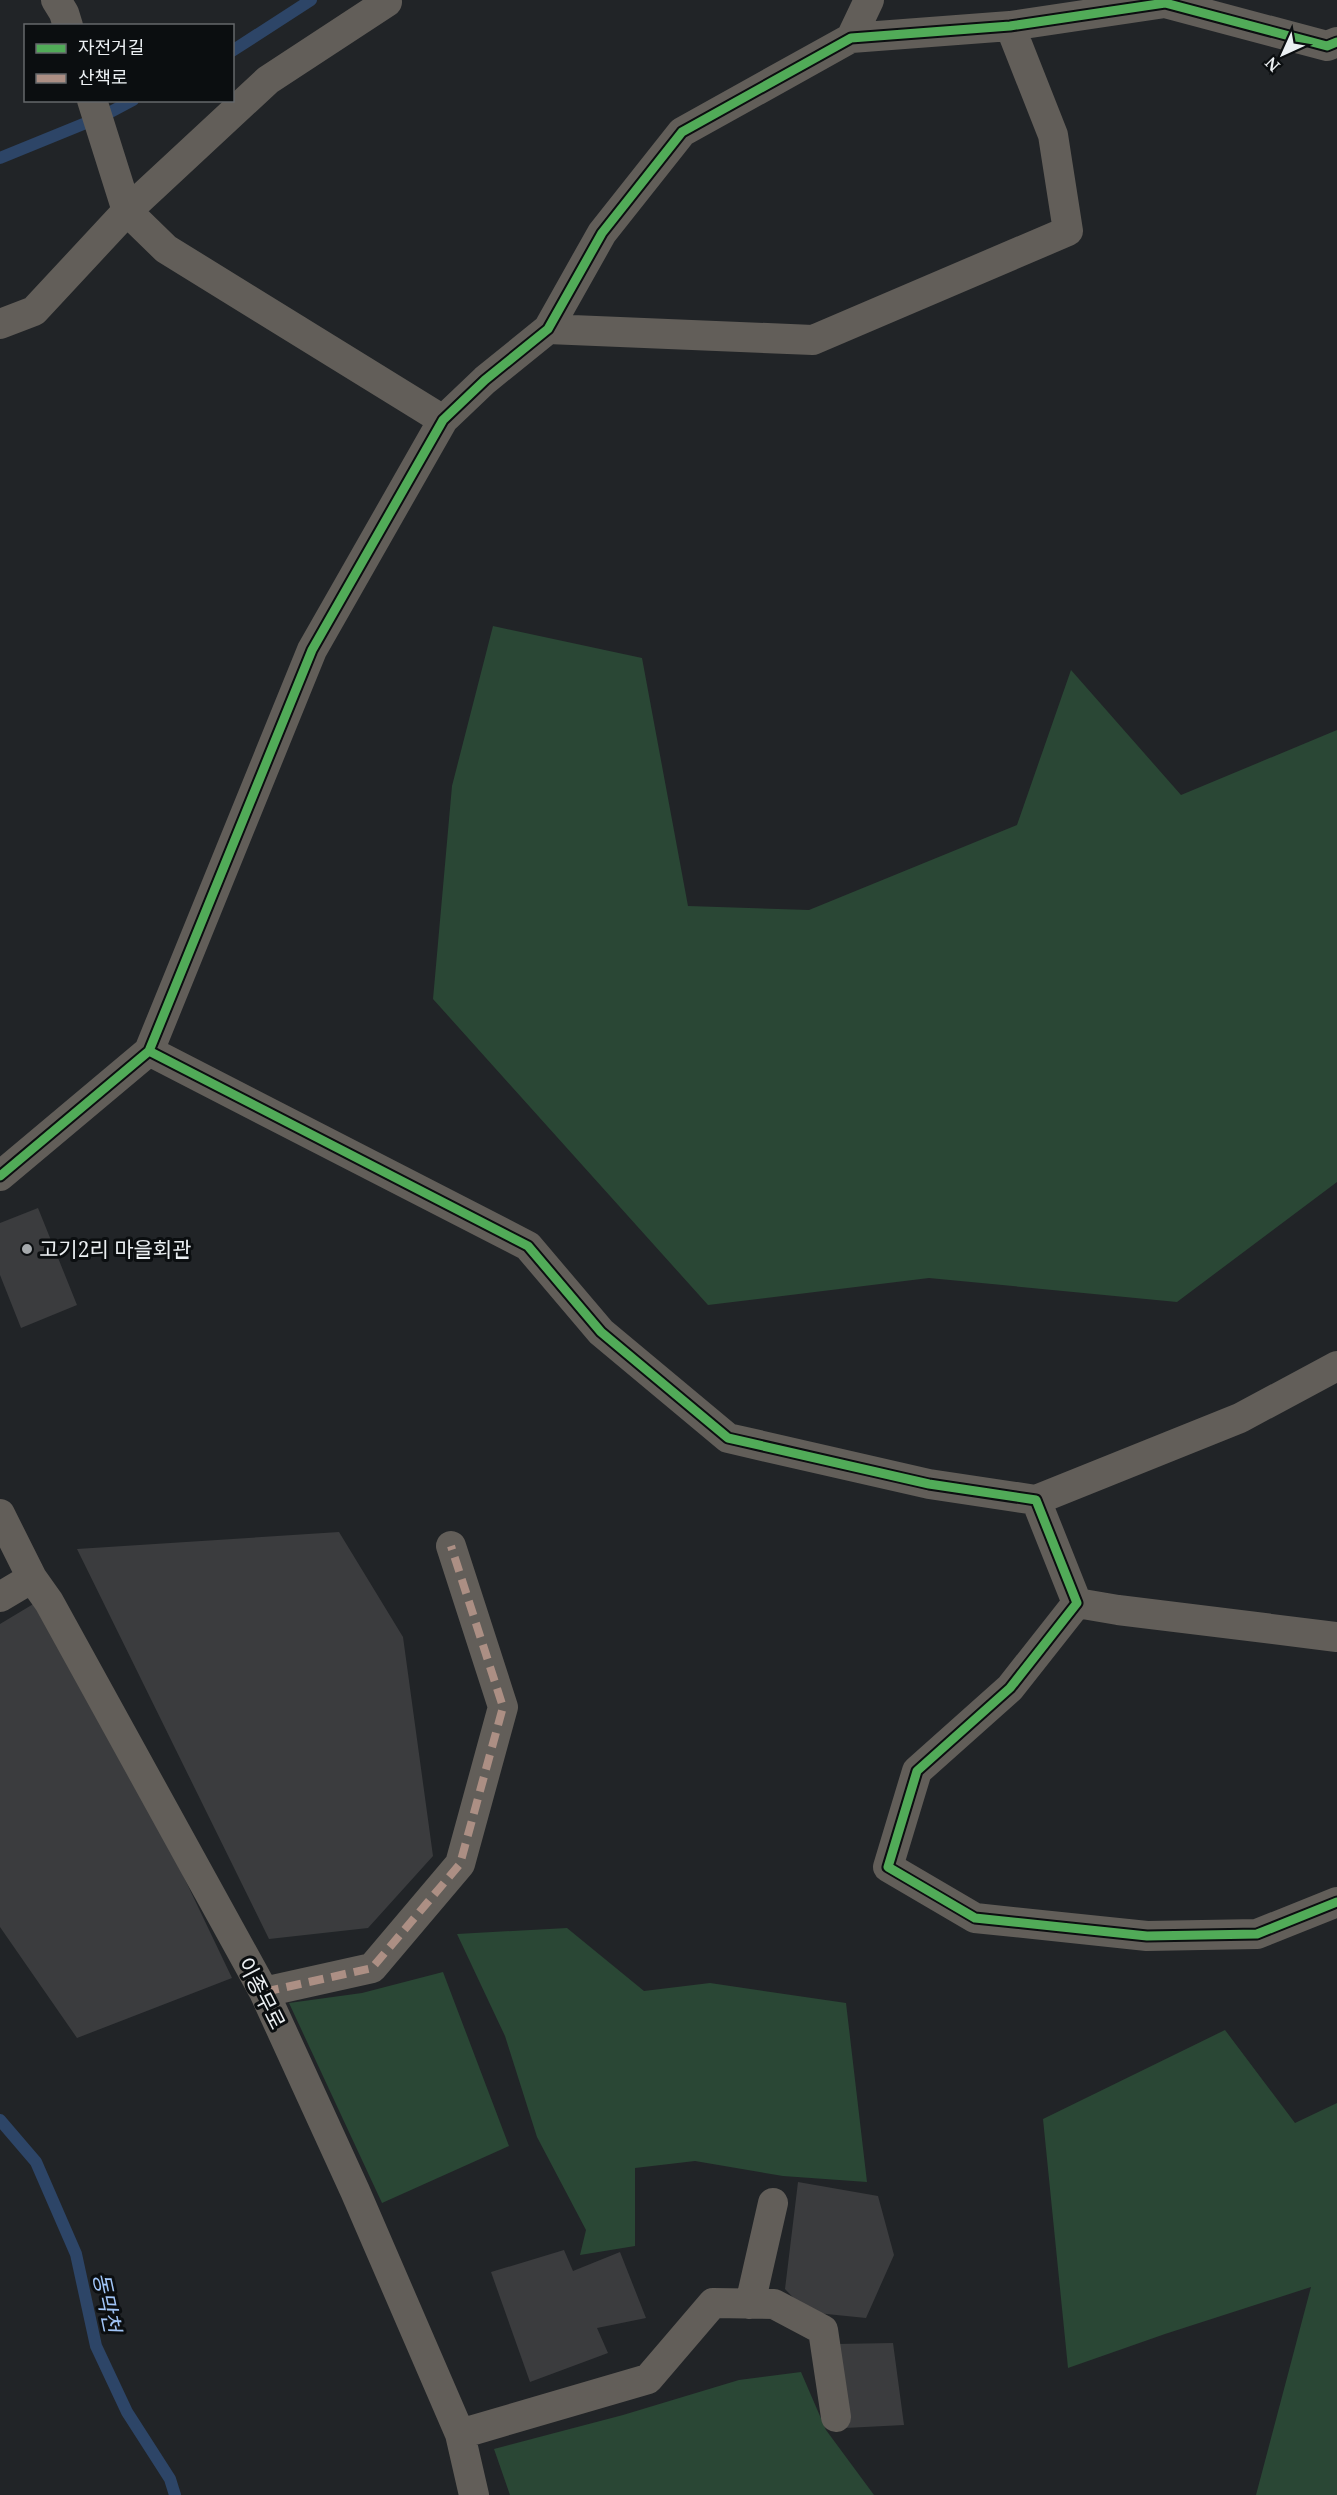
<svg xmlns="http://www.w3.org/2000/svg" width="1337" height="2495" viewBox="0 0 1337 2495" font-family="'Noto Serif','Noto Sans KR',serif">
<rect width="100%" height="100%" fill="#212427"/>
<!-- green -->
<path fill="#2a4735" d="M493 626 642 658 688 906 809 910 1017 825 1071 670 1181 795 1337 730V1182L1177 1302 929 1278 708 1305 433 999 452 786Z
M567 1928 644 1991 710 1983 846 2003 867 2182 783 2176 695 2161 635 2168V2246L580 2255 586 2230 537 2137 505 2036 457 1934Z
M443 1972 509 2146 382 2203 289 2003 362 1993Z
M1225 2030 1295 2123 1337 2103V2495H1256L1311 2287 1165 2334 1068 2368 1043 2119Z
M801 2372 826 2430 874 2495H510L494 2449 623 2415 739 2380Z"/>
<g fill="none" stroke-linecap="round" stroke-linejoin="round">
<!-- stream -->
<path stroke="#2d4567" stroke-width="12" d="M232 51 311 0
M0 158 103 116 133 100
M0 2120 36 2162 76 2254 96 2346 127 2412 170 2479 175 2495"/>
</g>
<!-- building -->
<path fill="#3b3c3e" d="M38 1208 77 1305 21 1328 0 1275V1223Z
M339 1532 403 1637 433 1856 368 1928 269 1939 77 1549Z
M40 1600 158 1823 232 1978 77 2038 0 1927V1624Z
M798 2182 878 2196 894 2255 866 2318 807 2312 785 2289Z
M564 2250 573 2271 620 2252 646 2318 597 2328 608 2353 530 2382 491 2272Z
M893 2343 904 2425 845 2428 836 2344Z"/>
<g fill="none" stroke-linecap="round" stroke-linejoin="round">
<!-- street -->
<path stroke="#625e59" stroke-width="30" d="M56 0 64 13 68 26
M851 38 869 0
M92 100 127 211 166 249 443 420
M0 324 34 311 127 211 268 80 387 2
M548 329 813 340 1068 231 1053 135 1010 26
M149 1051 312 650 443 420 485 380 548 329 602 233 682 132 851 38 1010 26 1165 3 1327 46 1337 42
M0 1176 149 1051 528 1246 601 1332 728 1438 929 1484 1036 1500 1077 1603 1010 1688 917 1771 888 1867 975 1918 1147 1936 1257 1934 1337 1902
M1036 1500 1240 1418 1337 1366
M0 1514 32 1578 49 1602 264 1992 355 2191 460 2434 474 2495
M0 1597 32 1578
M1077 1603 1118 1610 1337 1637
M264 1992 372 1968 460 1864 503 1707 451 1546
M750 2304 773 2203
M460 2434 648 2379 713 2303 774 2304 823 2330 836 2417"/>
<!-- quiet -->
<path stroke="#ac8f84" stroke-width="8" stroke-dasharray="15 8" stroke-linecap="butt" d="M264 1992 372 1968 460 1864 503 1707 451 1546"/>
<defs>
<path id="cycleway" d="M149 1051 312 650 443 420 485 380 548 329 602 233 682 132 851 38 1010 26 1165 3 1327 46 1337 42
M0 1176 149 1051 528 1246 601 1332 728 1438 929 1484 1036 1500 1077 1603 1010 1688 917 1771 888 1867 975 1918 1147 1936 1257 1934 1337 1902"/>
</defs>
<!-- cycleway casing -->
<use href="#cycleway" stroke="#0b0e10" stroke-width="13"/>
<!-- cycleway -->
<use href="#cycleway" stroke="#51ab58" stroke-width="9"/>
</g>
<!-- markers -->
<circle fill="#a5a9ac" stroke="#0b0e10" stroke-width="2" cx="27" cy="1249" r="6"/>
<g text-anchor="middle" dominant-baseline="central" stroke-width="6" stroke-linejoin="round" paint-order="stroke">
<!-- poi labels -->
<g font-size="21" fill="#ecf0f3" stroke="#0b0e10" text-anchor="start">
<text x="39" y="1249">고기2리 마을회관</text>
</g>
<!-- street labels -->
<g font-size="21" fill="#ecf0f3" stroke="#0b0e10">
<text transform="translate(262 1993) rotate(63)">이종무로</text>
</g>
<!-- water labels -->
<g font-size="22" font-style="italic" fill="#a1c5f7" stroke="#0b0e10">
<text transform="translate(108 2302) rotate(78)">동막천</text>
</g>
</g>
<!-- legend -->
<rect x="24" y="24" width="210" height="78" fill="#0b0e10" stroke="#65686b" stroke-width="1.5"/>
<rect x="36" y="44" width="30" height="9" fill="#51ab58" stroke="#65686b" stroke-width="1.5"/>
<text x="78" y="54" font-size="18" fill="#ecf0f3">자전거길</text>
<rect x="36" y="74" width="30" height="9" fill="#ac8f84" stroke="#65686b" stroke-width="1.5"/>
<text x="78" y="84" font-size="18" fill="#ecf0f3">산책로</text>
<!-- north arrow -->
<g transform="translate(1283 54) rotate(225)" stroke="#0b0e10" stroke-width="4.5" paint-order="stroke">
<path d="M0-4.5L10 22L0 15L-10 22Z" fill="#ecf0f3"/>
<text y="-9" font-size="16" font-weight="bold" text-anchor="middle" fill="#ecf0f3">N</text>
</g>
</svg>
